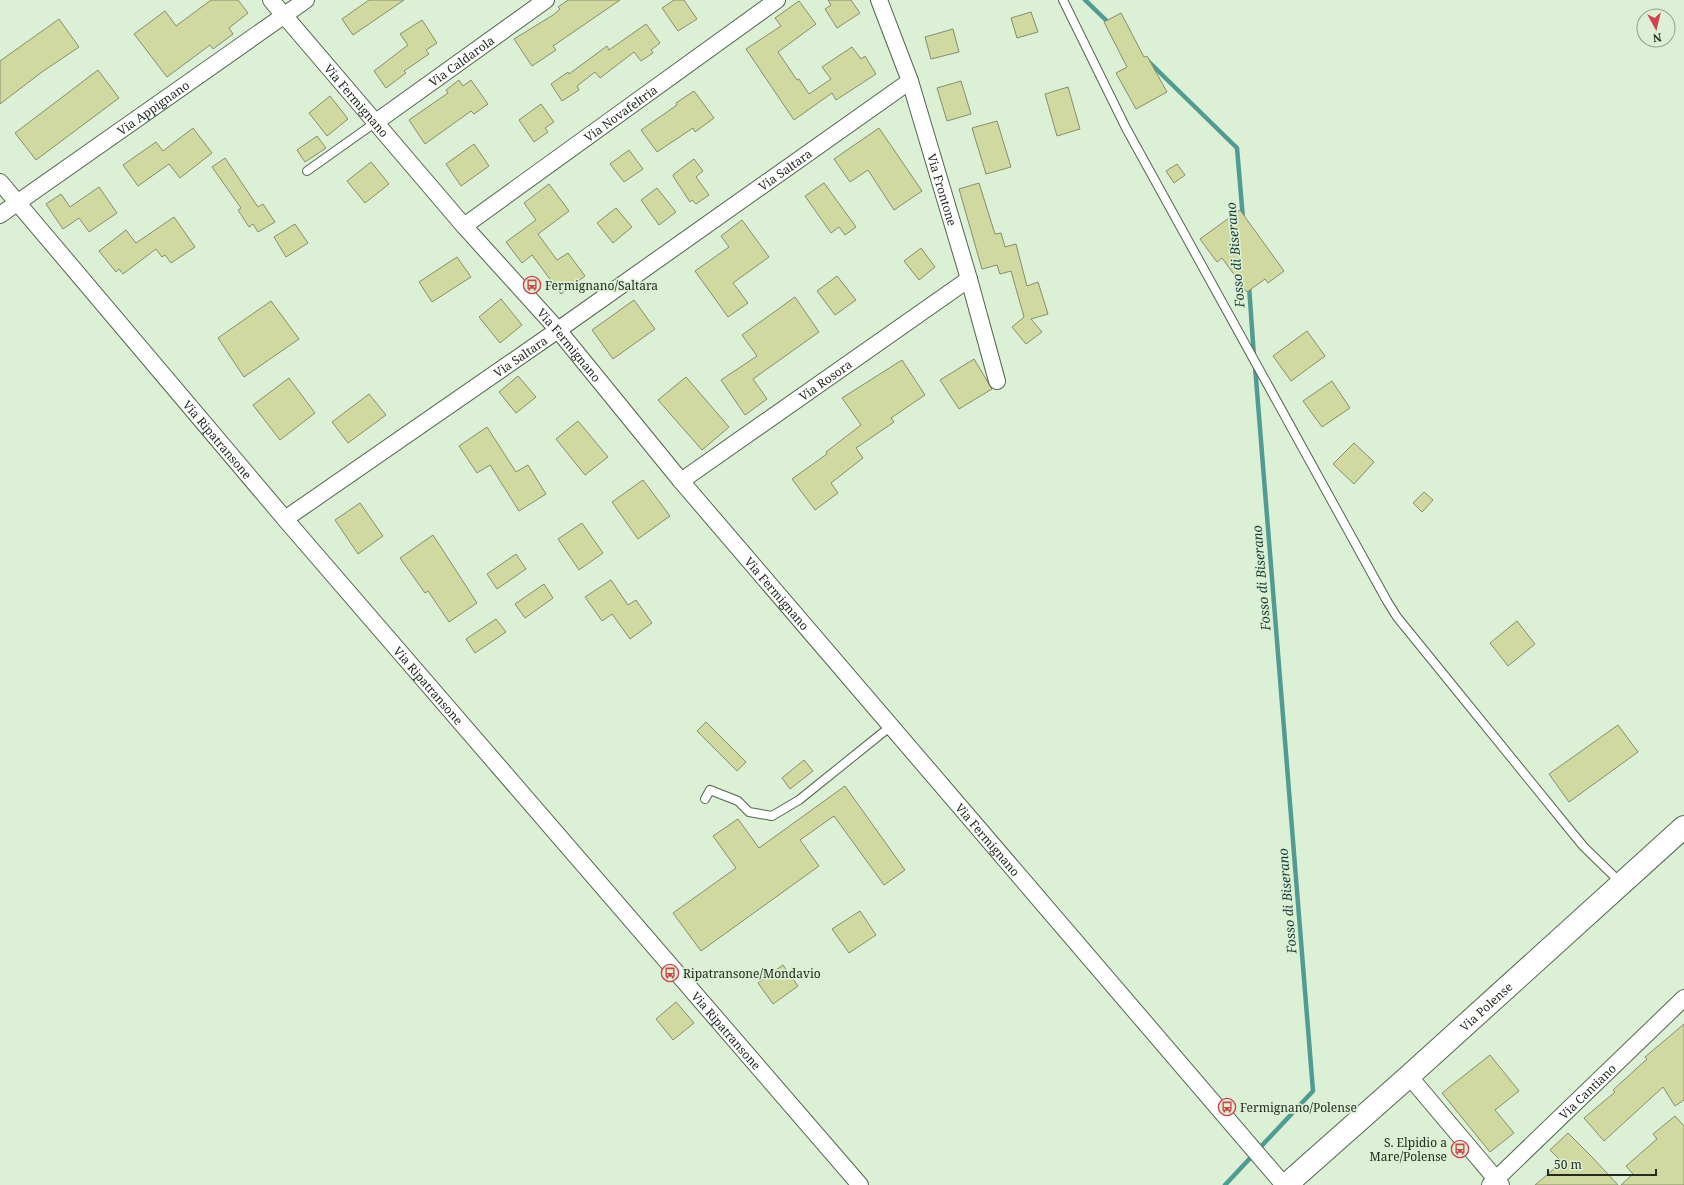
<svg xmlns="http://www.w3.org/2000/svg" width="1684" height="1185" viewBox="0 0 1684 1185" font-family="'Noto Serif',serif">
<rect width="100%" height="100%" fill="#dbf0d4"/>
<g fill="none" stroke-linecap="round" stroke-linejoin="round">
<!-- stream -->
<path stroke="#509c93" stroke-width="4.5" d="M1085 0 1111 25
M1148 61 1237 148 1243 219
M1249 286 1254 357
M1225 1185 1313 1091 1255 366"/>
</g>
<!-- building -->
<path fill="#d0d99f" stroke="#888d6f" d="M211 0H238L248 13 229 28 233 34 213 49 210 45 167 77 134 34 165 11 176 26Z
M369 0H404L353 35 342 19Z
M568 0H620L553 46 556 50 532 66 514 39 553 15 560 9 558 7Z
M674 0H684L697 19 678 31 662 8Z
M828 0H851L860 13 837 28 825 9 831 5Z
M799 1 816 24 778 52 797 80 799 79 809 94 831 79 822 67 852 47 861 59 865 56 876 74 836 100 832 93 794 120 746 49 781 26 775 18Z
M1031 12 1038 32 1017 38 1011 18Z
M1121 13 1144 57 1147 56 1167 92 1136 109 1116 73 1127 67 1104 22Z
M59 19 79 47 42 72 0 104V61Z
M422 20 437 43 426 50 429 54 404 71 406 73 386 88 374 71 408 45 400 34Z
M646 24 660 43 651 50 653 53 641 61 634 52 600 78 595 72 577 86 579 90 562 101 551 84 568 72 569 74 607 46 609 50Z
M953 29 959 52 931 59 925 37Z
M98 70 119 98 36 160 15 133Z
M459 80 463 86 471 80 488 104 474 114 471 111 425 144 409 120 448 93 446 90Z
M961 81 971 114 947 121 937 88Z
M1068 87 1080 129 1057 136 1045 94Z
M694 91 714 118 695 132 693 128 657 152 641 130 677 105 676 103Z
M330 96 348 119 327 136 309 113Z
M541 104 554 122 545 128 548 132 534 142 519 120Z
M997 121 1011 167 986 174 972 128Z
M193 128 212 153 180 178 169 164 138 186 123 165 156 142 163 151Z
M879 128 922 191 894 210 868 170 850 182 834 159Z
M317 136 326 148 305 162 297 150Z
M474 144 489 166 461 186 446 164Z
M629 150 643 169 624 182 610 164Z
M225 158 258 207 263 204 275 222 258 232 253 224 249 227 238 210 241 208 212 167Z
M694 159 703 171 696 177 709 195 696 204 692 200 690 202 673 176 674 174Z
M371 162 389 184 365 203 347 181Z
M1177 164 1185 175 1174 183 1166 171Z
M824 183 856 227 845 235 839 227 831 233 805 196Z
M979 183 995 234 1001 233 1005 247 1016 244 1027 286 1038 282 1048 314 1031 319 1042 332 1026 344 1012 327 1024 317 1011 271 1000 274 997 265 982 269 959 189Z
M549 184 569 211 538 234 557 260 568 253 585 276 561 294 532 255 522 263 506 242 536 220 524 203Z
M99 187 117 213 89 232 79 218 63 229 46 204 61 194 70 207Z
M657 188 676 212 659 225 641 200Z
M616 208 632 227 613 243 597 223Z
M1240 210 1284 271 1268 283 1265 279 1247 292 1222 258 1217 262 1200 239Z
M174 217 195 247 171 263 165 255 162 257 156 249 123 274 119 269 116 272 99 251 126 230 136 243Z
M742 220 769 257 733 283 748 303 728 317 695 271 729 247 721 236Z
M295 224 308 243 286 257 274 237Z
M921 248 935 267 919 280 904 261Z
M457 257 471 277 432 302 419 282Z
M837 276 856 300 835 315 817 291Z
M795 297 819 332 753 379 767 399 745 415 721 380 757 356 742 335Z
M501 299 522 325 500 343 479 317Z
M634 300 655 329 613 359 592 330Z
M271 301 299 339 244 377 218 338Z
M1307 331 1325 356 1291 381 1273 356Z
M974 359 992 389 959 409 940 380Z
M902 360 925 395 891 418 894 422 856 448 863 458 831 483 838 493 815 510 792 479 827 454 826 452 861 425 842 398Z
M518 376 536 397 516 413 499 392Z
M686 377 729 427 702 450 658 400Z
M289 378 315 413 280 440 253 405Z
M1332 381 1350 408 1322 427 1303 401Z
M369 394 386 415 348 443 332 422Z
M578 421 608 457 585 475 556 439Z
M487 427 516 472 528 465 546 494 519 511 490 465 477 473 459 446Z
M1354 443 1374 462 1354 484 1333 464Z
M643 480 670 516 638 539 612 502Z
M1424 492 1433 500 1422 512 1413 503Z
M360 503 383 536 358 554 335 520Z
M582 523 603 553 579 570 558 539Z
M433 535 477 603 449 622 428 591 425 593 400 558Z
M516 554 526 569 497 589 487 574Z
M611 580 628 605 636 600 652 623 630 639 612 614 602 621 585 597Z
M544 584 553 598 525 618 515 604Z
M496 619 506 632 475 653 466 639Z
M1517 621 1535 644 1508 666 1490 643Z
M706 722 746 762 737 771 697 731Z
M1618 725 1638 752 1569 802 1549 774Z
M804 760 813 771 790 789 782 778Z
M845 786 905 870 884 885 834 816 800 840 819 866 701 951 673 913 736 868 713 836 738 819 759 848Z
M860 911 876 935 849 953 832 929Z
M783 965 798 986 773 1004 758 983Z
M676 1002 694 1023 673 1040 656 1019Z
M1684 1024V1100L1675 1106 1663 1087 1604 1141 1584 1118 1615 1092 1613 1090 1647 1059 1645 1057Z
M1490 1055 1519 1091 1495 1110 1514 1133 1490 1152 1442 1093Z
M1675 1116 1684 1126V1185H1621L1633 1174 1626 1166 1657 1139 1653 1134Z
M1568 1133 1592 1157 1618 1185H1535L1562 1162 1550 1150Z"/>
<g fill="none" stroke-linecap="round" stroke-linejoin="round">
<defs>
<path id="lane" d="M1063 0 1126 128 1387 601 1397 617 1570 830 1584 847 1621 883
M307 171 376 122
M705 799 710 790 738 801 749 812 772 816 799 800 891 726"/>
<g id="street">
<path id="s1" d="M271 0 464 226 558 330 681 481 1284 1185"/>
<path id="s2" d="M879 0 910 81 969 279 997 381"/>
<path id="s3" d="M376 122 546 0"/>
<path id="s4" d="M0 182 285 519 860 1185"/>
<path id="s5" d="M0 215 306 0"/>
<path id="s6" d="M464 226 777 0"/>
<path id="s7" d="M681 481 969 279"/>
<path id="s8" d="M285 519 558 330 910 81"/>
<path d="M1409 1076 1501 1185"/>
<path id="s9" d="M1490 1185 1684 998"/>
</g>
<g id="secondary">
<path id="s10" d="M1286 1185 1409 1076 1684 827"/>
</g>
</defs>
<!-- lane casing -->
<use href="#lane" stroke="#53664e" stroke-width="10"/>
<!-- street casing -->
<use href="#street" stroke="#53664e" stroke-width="18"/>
<!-- secondary casing -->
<use href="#secondary" stroke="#53664e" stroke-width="24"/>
<!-- lane -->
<use href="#lane" stroke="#fff" stroke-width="8"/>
<!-- street -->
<use href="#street" stroke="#fff" stroke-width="16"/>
<!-- secondary -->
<use href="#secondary" stroke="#fff" stroke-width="22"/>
</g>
<!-- icons -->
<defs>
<symbol id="bus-ring" viewBox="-11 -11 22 22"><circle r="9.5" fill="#dbf0d4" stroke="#d3434d" stroke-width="1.5"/><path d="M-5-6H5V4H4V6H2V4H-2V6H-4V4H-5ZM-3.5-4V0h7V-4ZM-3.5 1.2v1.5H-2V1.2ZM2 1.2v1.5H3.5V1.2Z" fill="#d3434d"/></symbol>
</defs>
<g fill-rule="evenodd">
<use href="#bus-ring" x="522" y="275" width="20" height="20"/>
<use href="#bus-ring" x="660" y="963" width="20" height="20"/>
<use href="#bus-ring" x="1217" y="1097" width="20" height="20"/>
<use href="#bus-ring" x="1450" y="1139" width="20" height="20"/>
</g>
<g text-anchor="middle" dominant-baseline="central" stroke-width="3.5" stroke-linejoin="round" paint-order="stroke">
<!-- street labels -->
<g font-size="12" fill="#232b20" stroke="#dbf0d4">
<text stroke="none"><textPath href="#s3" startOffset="105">Via Caldarola</textPath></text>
<text stroke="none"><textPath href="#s1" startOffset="132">Via Fermignano</textPath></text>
<text stroke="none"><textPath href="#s5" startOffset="187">Via Appignano</textPath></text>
<text stroke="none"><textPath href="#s6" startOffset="193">Via Novafeltria</textPath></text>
<text stroke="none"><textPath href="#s8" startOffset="610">Via Saltara</textPath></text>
<text stroke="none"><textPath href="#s2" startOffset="200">Via Frontone</textPath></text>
<text stroke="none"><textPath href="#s1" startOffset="456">Via Fermignano</textPath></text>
<text stroke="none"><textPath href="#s8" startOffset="286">Via Saltara</textPath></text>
<text stroke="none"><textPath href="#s7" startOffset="176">Via Rosora</textPath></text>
<text stroke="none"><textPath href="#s4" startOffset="337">Via Ripatransone</textPath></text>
<text stroke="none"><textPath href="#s1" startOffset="780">Via Fermignano</textPath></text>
<text stroke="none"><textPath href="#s4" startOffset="661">Via Ripatransone</textPath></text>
<text stroke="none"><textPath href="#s1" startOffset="1104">Via Fermignano</textPath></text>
<text stroke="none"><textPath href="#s10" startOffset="268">Via Polense</textPath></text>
<text stroke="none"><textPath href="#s4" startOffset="1117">Via Ripatransone</textPath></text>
<text stroke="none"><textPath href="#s9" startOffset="135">Via Cantiano</textPath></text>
</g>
<!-- poi labels -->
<g font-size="12" fill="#232b20" stroke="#dbf0d4" text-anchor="start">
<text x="545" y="285">Fermignano/Saltara</text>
<text x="683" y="973">Ripatransone/Mondavio</text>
<text x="1240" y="1107">Fermignano/Polense</text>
<text x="1447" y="1142" text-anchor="end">S. Elpidio a<tspan x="1447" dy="14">Mare/Polense</tspan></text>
</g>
<!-- water labels -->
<g font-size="13" font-style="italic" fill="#183d39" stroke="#dbf0d4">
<text transform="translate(1235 255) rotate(-95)">Fosso di Biserano</text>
<text transform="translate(1261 578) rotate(-95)">Fosso di Biserano</text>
<text transform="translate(1287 901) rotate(-95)">Fosso di Biserano</text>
</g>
</g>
<!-- north arrow -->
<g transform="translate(1656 28) rotate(172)"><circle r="19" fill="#dbf0d4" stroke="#91a18c"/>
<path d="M0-3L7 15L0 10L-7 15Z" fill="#d3434d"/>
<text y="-6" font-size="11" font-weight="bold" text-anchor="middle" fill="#232b20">N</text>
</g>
<!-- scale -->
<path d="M1548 1169v6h108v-6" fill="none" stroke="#232b20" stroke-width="2"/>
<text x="1554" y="1169" font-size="12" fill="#232b20" stroke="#dbf0d4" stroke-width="3" paint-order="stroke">50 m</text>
</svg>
